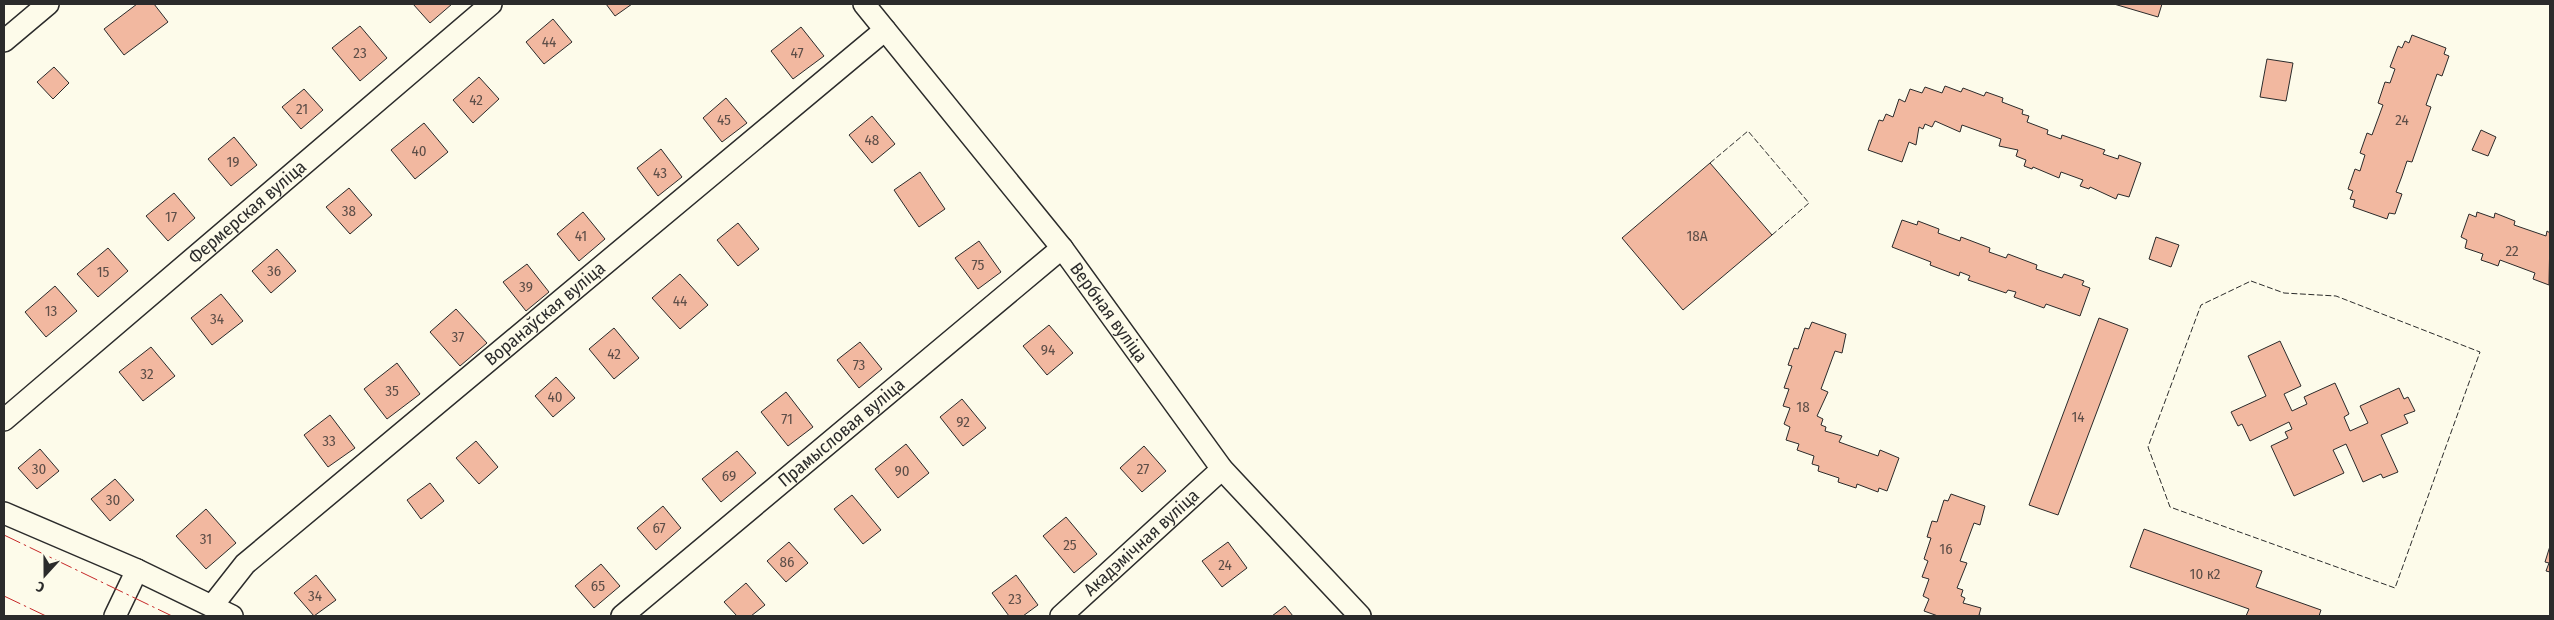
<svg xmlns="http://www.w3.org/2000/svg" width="2554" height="620" viewBox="0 0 2554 620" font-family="'Fira Sans Condensed',sans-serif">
<rect width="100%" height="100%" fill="#fdfbea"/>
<!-- building -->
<path fill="#f2b8a0" stroke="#2b2b2b" d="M137 4H154L168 22 124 55 104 29Z
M413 4H452L430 23Z
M606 4H632L615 16Z
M2114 4H2162L2158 17Z
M553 19 572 42 544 64 526 42Z
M360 26 387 58 360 81 332 48Z
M801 27 824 56 793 79 771 51Z
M2412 35 2446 48 2444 54 2449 56 2442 76 2437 74 2426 105 2431 107 2412 162 2407 161 2402 176 2396 192 2402 194 2395 214 2389 213 2387 219 2353 207 2355 200 2350 199 2353 191 2348 189 2355 169 2360 171 2365 155 2360 153 2367 133 2372 135 2383 105 2378 103 2385 82 2390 83 2395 69 2390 67 2398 46 2402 48 2405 41 2409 43Z
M2267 59 2293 63 2286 101 2260 97Z
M54 67 69 83 53 99 37 82Z
M479 77 499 99 473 123 453 100Z
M1945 86 1961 92 1963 88 1984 96 1986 92 2003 98 2002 102 2023 110 2022 114 2029 116 2027 122 2048 130 2047 134 2061 139 2062 135 2105 150 2103 154 2118 159 2119 155 2141 163 2129 197 2118 194 2116 199 2090 187 2089 189 2080 186 2083 180 2061 172 2059 178 2033 167 2032 169 2024 166 2026 160 2016 156 2018 150 1999 146 2001 139 1962 125 1960 132 1935 121 1932 127 1925 124 1923 129 1919 127 1916 145 1909 142 1902 162 1868 150 1879 120 1883 121 1886 114 1893 117 1899 99 1905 102 1910 89 1922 93 1925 87 1942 93Z
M304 89 323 110 301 129 282 107Z
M726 98 747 123 722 142 703 118Z
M872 116 895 144 872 163 849 135Z
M424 123 448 152 415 179 391 150Z
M2481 130 2496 137 2488 156 2472 150Z
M234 137 257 165 231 186 208 159Z
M661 149 682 177 658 196 637 168Z
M1710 163 1772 235 1683 310 1622 238Z
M920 172 945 209 919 227 894 190Z
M349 188 372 215 350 234 326 207Z
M174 193 195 218 168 241 146 216Z
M583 212 605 239 579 261 557 234Z
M2477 212 2494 218 2495 213 2515 221 2514 225 2546 236 2547 231 2550 233 2549 285 2533 279 2535 273 2500 260 2498 266 2490 263 2481 260 2483 254 2465 248 2467 240 2461 237 2469 214 2476 217Z
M1902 220 1917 225 1918 221 1939 229 1938 233 1960 241 1961 237 1990 248 1989 252 2006 258 2008 254 2037 265 2036 269 2062 278 2064 274 2084 281 2082 285 2090 288 2080 316 2046 304 2044 308 2014 297 2016 292 2008 290 2006 293 1968 280 1970 276 1960 272 1959 276 1930 265 1931 262 1892 247Z
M738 223 759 249 738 266 717 240Z
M2156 237 2179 245 2171 267 2149 259Z
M979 241 1001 272 978 289 955 258Z
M108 248 128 271 98 297 77 274Z
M277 249 296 271 271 293 252 271Z
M527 264 549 292 526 311 503 282Z
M680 274 708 305 680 329 652 298Z
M55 286 77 311 46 337 25 312Z
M221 294 243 321 212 345 191 318Z
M456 309 487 343 460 366 430 332Z
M2099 318 2128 329 2058 515 2029 505Z
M1812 322 1846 334 1842 353 1835 351 1821 389 1828 392 1817 416 1823 419 1821 425 1826 427 1825 431 1842 436 1839 442 1878 456 1880 450 1899 458 1887 491 1879 488 1878 492 1857 484 1856 488 1838 482 1839 478 1818 471 1819 466 1812 464 1814 456 1797 450 1799 444 1786 440 1790 427 1784 424 1790 408 1783 406 1789 389 1784 388 1792 366 1788 365 1794 348 1798 349 1805 328 1809 329Z
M1049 325 1073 353 1047 375 1023 346Z
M614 328 639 358 614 379 589 349Z
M2280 341 2301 386 2284 394 2292 411 2307 404 2304 397 2335 383 2349 414 2344 417 2350 431 2368 423 2360 406 2399 388 2404 399 2408 397 2415 411 2404 415 2408 423 2381 435 2398 472 2383 478 2381 474 2363 482 2346 444 2333 450 2344 473 2294 496 2271 446 2288 438 2285 432 2292 429 2289 422 2250 441 2242 424 2238 426 2231 412 2266 396 2248 356Z
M860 342 882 369 859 388 837 360Z
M151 347 175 376 143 401 119 372Z
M397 363 420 394 387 419 364 389Z
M556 377 575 398 553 417 535 396Z
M786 392 813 427 788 446 761 412Z
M962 399 986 428 963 446 940 417Z
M330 415 355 448 328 467 304 435Z
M476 441 498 467 479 484 456 458Z
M906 444 929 473 898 498 875 469Z
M1144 446 1166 471 1142 492 1120 468Z
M40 449 59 471 37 489 18 468Z
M737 451 756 473 721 502 702 479Z
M115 479 134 500 110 521 91 499Z
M430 483 444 501 421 519 407 500Z
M1951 494 1985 506 1980 525 1974 523 1960 561 1967 563 1957 588 1963 590 1961 596 1965 598 1963 603 1981 608 1979 615 1983 616H1938L1924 611 1929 599 1923 596 1929 579 1922 577 1928 561 1924 559 1931 538 1927 537 1932 521 1937 522 1944 500 1948 501Z
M852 495 881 530 863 544 834 509Z
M663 506 681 528 656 550 637 528Z
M206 509 236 543 206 569 176 536Z
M1066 517 1097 554 1074 573 1043 536Z
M2144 529 2262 571 2256 587 2321 610 2319 616H2246L2249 609 2130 567Z
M789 542 808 563 786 582 767 561Z
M1228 542 1247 568 1222 587 1202 561Z
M2550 546V572L2546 571 2549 563 2545 562Z
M601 564 620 586 594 608 575 586Z
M316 575 336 600 314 616 294 593Z
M1016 575 1038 605 1023 616H1009L992 593Z
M746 583 765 605 751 616H737L724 602Z
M1285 606 1293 616H1272Z"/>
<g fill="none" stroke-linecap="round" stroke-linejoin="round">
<defs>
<g id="minor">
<path id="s1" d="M864 4 1062 248 1222 469 1360 616"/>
<path d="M4 41 48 4"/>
<path id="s2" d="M4 420 491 4"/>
<path d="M4 513 137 570 232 616"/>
<path id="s3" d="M212 606 245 564 885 30"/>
<path d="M115 616 137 570"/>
<path id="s4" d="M622 616 1062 248"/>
<path id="s5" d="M1061 616 1222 469"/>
</g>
</defs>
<!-- minor casing -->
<use href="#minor" stroke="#2b2b2b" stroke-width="24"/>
<!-- minor -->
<use href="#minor" stroke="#fdfbea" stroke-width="21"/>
<!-- fence -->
<path stroke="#2b2b2b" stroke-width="1" stroke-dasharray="6 2.5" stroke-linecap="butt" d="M1710 163 1748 131 1809 203 1772 235
M2251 281 2284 293 2336 296 2480 352 2395 588 2170 507 2148 447 2201 305Z"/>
<!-- power -->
<path stroke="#c62828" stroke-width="1" stroke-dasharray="18 4 2.5 4" stroke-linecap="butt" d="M4 535 172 616
M4 596 46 616"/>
</g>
<g text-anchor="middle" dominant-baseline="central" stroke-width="4" stroke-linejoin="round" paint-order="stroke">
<!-- number labels -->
<g font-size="15" fill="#5d4e48">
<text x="549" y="42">44</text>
<text x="360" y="53">23</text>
<text x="797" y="53">47</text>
<text x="476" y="100">42</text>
<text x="302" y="109">21</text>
<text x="724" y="120">45</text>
<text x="2402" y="120">24</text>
<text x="872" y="140">48</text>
<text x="419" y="151">40</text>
<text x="233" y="162">19</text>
<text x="660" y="173">43</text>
<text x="349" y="211">38</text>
<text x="171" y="217">17</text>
<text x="581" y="236">41</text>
<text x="1697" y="236">18А</text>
<text x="2512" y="251">22</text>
<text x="978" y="265">75</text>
<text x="274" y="271">36</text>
<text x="103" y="272">15</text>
<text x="526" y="287">39</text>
<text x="680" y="301">44</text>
<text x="51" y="311">13</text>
<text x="217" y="319">34</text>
<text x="458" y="337">37</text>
<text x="1048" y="350">94</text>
<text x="614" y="354">42</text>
<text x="859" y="365">73</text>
<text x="147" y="374">32</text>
<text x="392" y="391">35</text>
<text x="555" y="397">40</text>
<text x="1803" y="407">18</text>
<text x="2078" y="417">14</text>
<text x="787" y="419">71</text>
<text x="963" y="422">92</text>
<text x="329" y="441">33</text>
<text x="39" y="469">30</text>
<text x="1143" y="469">27</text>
<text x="902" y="471">90</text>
<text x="729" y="476">69</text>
<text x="113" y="500">30</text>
<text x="659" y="528">67</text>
<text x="206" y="539">31</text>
<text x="1070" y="545">25</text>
<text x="1946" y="549">16</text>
<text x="787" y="562">86</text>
<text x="1225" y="565">24</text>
<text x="2205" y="574">10 к2</text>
<text x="598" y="586">65</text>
<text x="315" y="596">34</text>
<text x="1015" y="599">23</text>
</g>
<!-- street labels -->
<g font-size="18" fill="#2b2b2b" stroke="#fdfbea">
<text stroke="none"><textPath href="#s2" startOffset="320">Фермерская вуліца</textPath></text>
<text stroke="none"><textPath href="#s1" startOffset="394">Вербная вуліца</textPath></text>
<text stroke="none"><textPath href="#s3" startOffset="444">Воранаўская вуліца</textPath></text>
<text stroke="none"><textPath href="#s4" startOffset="286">Прамысловая вуліца</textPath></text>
<text stroke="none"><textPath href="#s5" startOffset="109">Акадэмічная вуліца</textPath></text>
</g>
</g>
<!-- border -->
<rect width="2554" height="620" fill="none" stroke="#2b2b2b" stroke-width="10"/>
<!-- north arrow -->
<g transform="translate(45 575) rotate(201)" stroke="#fdfbea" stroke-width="4" paint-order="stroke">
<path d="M0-4L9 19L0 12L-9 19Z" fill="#2b2b2b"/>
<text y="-8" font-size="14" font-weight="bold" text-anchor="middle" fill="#2b2b2b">С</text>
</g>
</svg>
